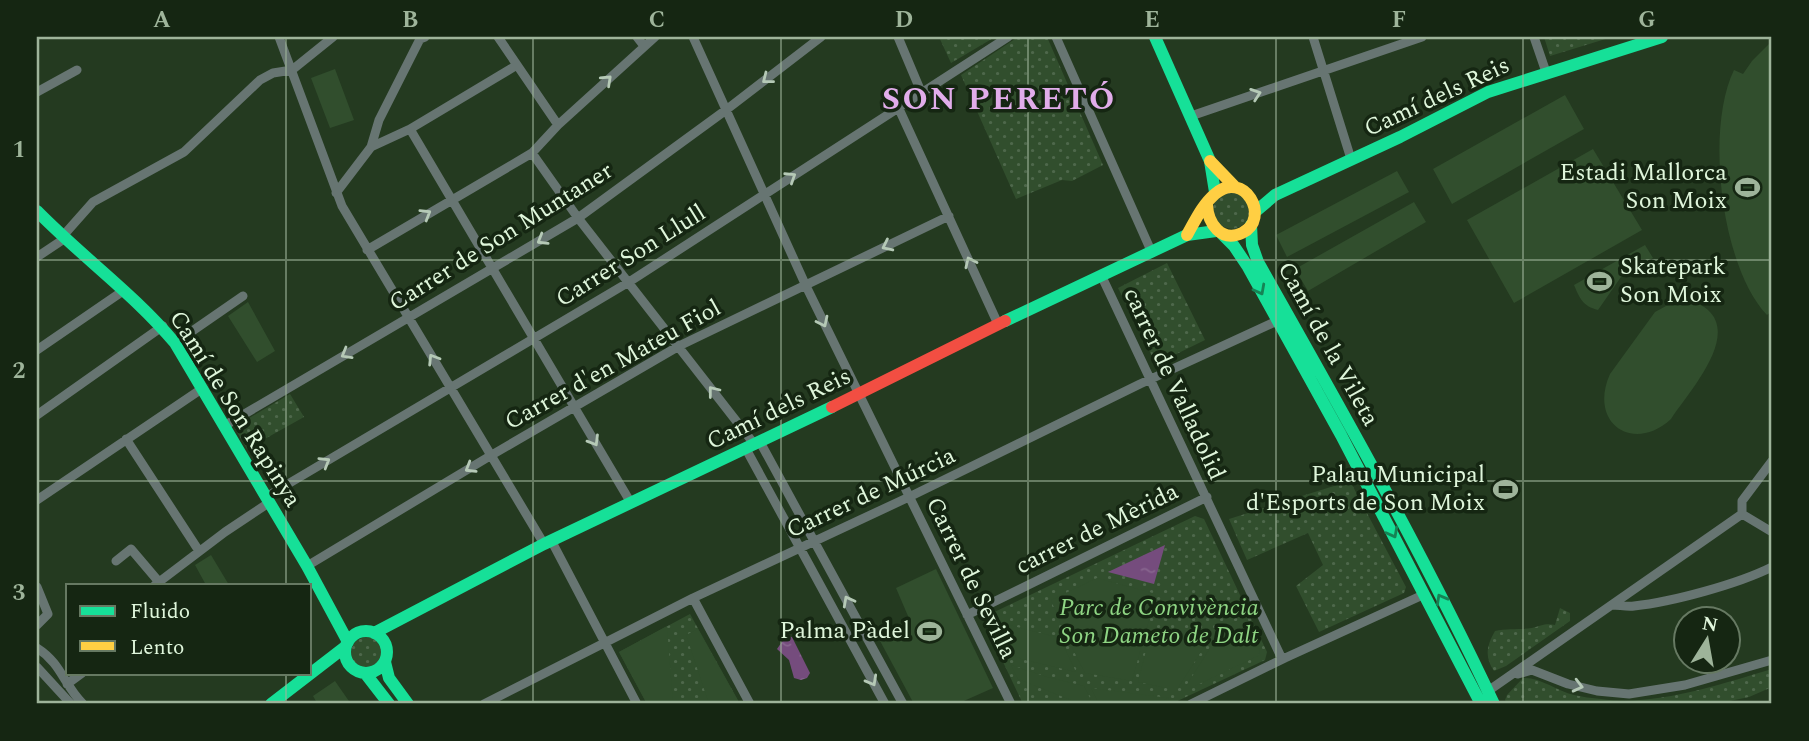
<svg xmlns="http://www.w3.org/2000/svg" width="1809" height="741" viewBox="0 0 1809 741" font-family="Spectral,serif">
<defs>
<pattern id="grass-dots" width="8" height="8" patternUnits="userSpaceOnUse" patternTransform="scale(1.75)"><rect width="8" height="8" fill="#314e2d"/><path d="M2 2h.1M6 6h.1" fill="none" stroke="#4e684b" stroke-width="1.8" stroke-linecap="round"/></pattern>
<pattern id="water-ripples" width="26" height="14" patternUnits="userSpaceOnUse" patternTransform="scale(1.75)"><rect width="26" height="14" fill="#754c7d"/><path d="M2 4q2-2 4 0t4 0M15 11q2-2 4 0t4 0" fill="none" stroke="#88668f"/></pattern>
</defs>
<rect width="100%" height="100%" fill="#243a20"/>
<!-- grass -->
<path fill="url(#grass-dots)" d="M939 37H995L951 63Z
M1018 37H1047L1103 165 1072 181 1062 180 1016 199 961 75Z
M1544 37H1612L1550 56Z
M1228 190 1247 198 1251 215C1241 229 1235 232 1219 225L1212 215 1214 201Z
M1167 263 1205 340 1156 364 1118 288Z
M290 394 304 417 247 449 234 427Z
M1350 481 1406 587 1404 593 1319 632 1296 586 1323 565 1308 533 1247 560 1229 519Z
M1195 516 1204 519 1267 652 1265 660 1171 704H1023L985 624 986 616Z
M1560 608 1570 613V621L1506 666 1494 671C1484 657 1487 645 1495 631 1508 628 1519 630 1532 628 1541 626 1545 623 1555 625Z
M690 614 740 704H647L619 652Z
M351 653a16 16 0 1 1 32 0a16 16 0 1 1-32 0Z
M1772 669V687L1749 697 1715 704H1508L1505 700 1507 695 1523 678C1540 677 1557 691 1574 695 1582 697 1592 698 1601 699 1654 707 1721 684 1772 669Z"/>
<!-- garden -->
<path fill="#314e2d" d="M1772 41V311L1767 315C1721 267 1705 129 1734 70L1743 74 1752 61Z
M335 69 354 120 330 128 311 78Z
M1565 95 1584 129 1452 204 1433 169Z
M1593 149 1642 230 1514 303 1467 220Z
M1397 171 1409 192 1287 257 1276 235Z
M1414 202 1426 222 1308 291 1295 269Z
M1645 245 1653 258 1621 277 1598 310C1583 306 1580 299 1574 285Z
M1677 300C1689 301 1699 302 1708 310 1739 338 1688 393 1671 419 1633 454 1588 423 1610 374L1655 312Z
M248 302 275 351 257 362 228 316Z
M211 555 229 585H206L195 565Z
M936 569 993 688 957 704H914L879 639 911 623 896 588Z
M1097 578 1156 594 1145 635 1071 631 1069 627 1061 625 1051 600Z
M1245 618 1260 651 1258 656 1195 686H1186L1224 626Z
M997 622 1060 638 1076 672 1021 659 1003 649 994 631Z
M667 626 673 704H647L619 652Z
M1216 628 1178 688H1166L1138 682 1148 643Z
M698 629 740 704H709L686 635Z
M1068 640 1142 644 1132 681 1085 673Z
M1011 665 1047 677 1084 686 1093 704H1081L1018 679Z
M335 681 351 704H315L317 703 313 696Z
M1091 688 1169 698 1156 704H1099Z"/>
<!-- water -->
<path fill="url(#water-ripples)" d="M1165 545 1154 584 1108 572Z
M786 636 792 637 810 673 807 678 801 680 794 678 789 660 777 649Z"/>
<g fill="none" stroke-linecap="round" stroke-linejoin="round">
<!-- street -->
<path stroke="#677572" stroke-width="9" d="M279 37 342 206 544 544
M498 37 558 125
M637 37 644 46
M693 37 806 286 1011 704
M898 37 922 94
M1056 37 1152 253
M1313 37 1351 159
M1534 37 1546 72
M37 92 77 70
M899 109 998 324
M1191 116 1422 37
M410 129 631 503
M371 147 410 129 517 65
M532 153 578 218 755 445
M336 193 371 147 379 120 420 39 425 37
M62 237 93 202 184 152 260 80 273 73 292 70 333 37
M367 250 532 153 558 125 655 37
M37 257 64 239
M1102 277 1282 659
M175 343 243 296
M37 350 123 291
M37 415 163 326
M224 426 578 218 726 110 821 37
M126 439 199 551
M760 442 903 704
M746 449 885 704
M266 497 629 282 1008 37
M37 500 203 388
M1742 514V501L1772 461
M1742 514 1772 532
M551 540 637 704
M116 561 131 549 159 582
M307 566 490 456 679 346 949 216
M155 585 225 532 270 502
M37 587 48 614 37 625
M693 598 750 704
M1612 605C1619 605 1627 607 1634 606 1672 602 1738 584 1772 567
M967 615 1207 497
M37 648C62 664 63 684 83 704
M37 667 71 704
M1518 674 1532 670 1568 684 1597 691 1629 694 1685 685 1772 660
M67 684 82 673
M1488 691 1742 514
M484 704 693 598 909 497 1140 384 1277 321
M1191 704 1285 658 1425 594"/>
<!-- fast -->
<path stroke="#16e098" stroke-width="12" d="M1155 37 1210 161 1215 192
M37 211C82 257 134 294 175 343L307 566 348 642
M1255 212 1275 195 1400 137 1488 92 1662 37
M1251 225 1252 245 1258 262C1340 407 1423 553 1494 704
M1222 234 1234 246 1248 267 1341 435 1481 704
M1005 321 1187 235 1216 231
M345 652a21 21 0 1 1 42 0a21 21 0 1 1-42 0Z
M374 633 544 544 832 407
M385 662 389 678 408 704
M365 673 389 704
M271 704 345 647"/>
<!-- slow -->
<path stroke="#ffcf43" stroke-width="12" d="M1210 161 1235 187
M1187 235C1195 221 1202 205 1215 194 1244 169 1272 218 1242 233 1221 243 1208 223 1207 205"/>
<!-- jam -->
<path stroke="#f24e42" stroke-width="12" d="M832 407 1005 321"/>
</g>
<!-- one-way arrows -->
<defs><path id="oneway-chevron" d="M-2-3.5L2.5 0L-2 3.5" fill="none" stroke-width="1.6" stroke-linecap="round" stroke-linejoin="round" transform="scale(1.75)"/></defs>
<g stroke="#b5c9b6">
<use href="#oneway-chevron" transform="translate(767 79) rotate(142)"/>
<use href="#oneway-chevron" transform="translate(607 80) rotate(-43)"/>
<use href="#oneway-chevron" transform="translate(1256 94) rotate(-19)"/>
<use href="#oneway-chevron" transform="translate(791 177) rotate(-33)"/>
<use href="#oneway-chevron" transform="translate(426 214) rotate(-31)"/>
<use href="#oneway-chevron" transform="translate(542 240) rotate(149)"/>
<use href="#oneway-chevron" transform="translate(887 246) rotate(154)"/>
<use href="#oneway-chevron" transform="translate(970 262) rotate(-115)"/>
<use href="#oneway-chevron" transform="translate(823 322) rotate(64)"/>
<use href="#oneway-chevron" transform="translate(346 354) rotate(150)"/>
<use href="#oneway-chevron" transform="translate(433 359) rotate(-122)"/>
<use href="#oneway-chevron" transform="translate(713 391) rotate(-128)"/>
<use href="#oneway-chevron" transform="translate(594 441) rotate(59)"/>
<use href="#oneway-chevron" transform="translate(325 462) rotate(-31)"/>
<use href="#oneway-chevron" transform="translate(470 468) rotate(149)"/>
<use href="#oneway-chevron" transform="translate(848 601) rotate(-118)"/>
<use href="#oneway-chevron" transform="translate(872 681) rotate(61)"/>
<use href="#oneway-chevron" transform="translate(1578 686) rotate(14)"/>
</g>
<g stroke="#168355">
<use href="#oneway-chevron" transform="translate(1260 290) rotate(62)"/>
<use href="#oneway-chevron" transform="translate(1393 533) rotate(62)"/>
<use href="#oneway-chevron" transform="translate(1441 599) rotate(-119)"/>
</g>
<!-- grid -->
<path fill="none" stroke="#9eb49a" stroke-width="2" stroke-opacity="0.55" d="M286 37V585M533 37V704M781 37V704M1028 37V704M1276 37V704M1523 37V704M37 260H1772M37 481H1772M286 673V704"/>
<!-- icons -->
<defs>
<symbol id="stadium-bare" viewBox="-9 -9 18 18"><path d="M0-5a6.5 5 0 1 0 0 10a6.5 5 0 1 0 0-10ZM-3.5-1.8h7v3.6h-7Z" fill="#9eb49a" stroke="#152612" stroke-width="2.5" paint-order="stroke"/></symbol>
</defs>
<g fill-rule="evenodd">
<use href="#stadium-bare" x="1730" y="170" width="35" height="35"/>
<use href="#stadium-bare" x="1582" y="264" width="35" height="35"/>
<use href="#stadium-bare" x="1488" y="472" width="35" height="35"/>
<use href="#stadium-bare" x="912" y="614" width="35" height="35"/>
</g>
<g text-anchor="middle" dominant-baseline="central" stroke-width="7" stroke-linejoin="round" paint-order="stroke">
<!-- street labels -->
<g font-size="24" fill="#dff6db" stroke="#152612">
<text transform="translate(1437 97) rotate(-25)">Camí dels Reis</text>
<text transform="translate(501 237) rotate(-32)">Carrer de Son Muntaner</text>
<text transform="translate(631 256) rotate(-32)">Carrer Son Llull</text>
<text transform="translate(1328 344) rotate(61)">Camí de la Vileta</text>
<text transform="translate(613 365) rotate(-29)">Carrer d'en Mateu Fiol</text>
<text transform="translate(1174 384) rotate(65)">carrer de Valladolid</text>
<text transform="translate(235 409) rotate(58)">Camí de Son Rapinya</text>
<text transform="translate(779 409) rotate(-26)">Camí dels Reis</text>
<text transform="translate(871 493) rotate(-25)">Carrer de Múrcia</text>
<text transform="translate(1097 529) rotate(-26)">carrer de Mèrida</text>
<text transform="translate(971 578) rotate(64)">Carrer de Sevilla</text>
</g>
<!-- poi labels -->
<g font-size="24" fill="#dff6db" stroke="#152612" text-anchor="end">
<text x="1727" y="173">Estadi Mallorca<tspan x="1727" dy="28">Son Moix</tspan></text>
<text x="1620" y="267" text-anchor="start">Skatepark<tspan x="1620" dy="28">Son Moix</tspan></text>
<text x="1485" y="475">Palau Municipal<tspan x="1485" dy="28">d'Esports de Son Moix</tspan></text>
<text x="910" y="631">Palma Pàdel</text>
</g>
<!-- park labels -->
<g font-size="24" font-style="italic" fill="#8fd684" stroke="#152612">
<text x="1159" y="608">Parc de Convivència<tspan x="1159" dy="28">Son Dameto de Dalt</tspan></text>
</g>
<!-- district labels -->
<g font-size="32" font-weight="bold" letter-spacing="2" fill="#e1adea" stroke="#152612">
<text x="999" y="99">SON PERETÓ</text>
</g>
</g>
<!-- border -->
<rect width="1809" height="741" fill="none" stroke="#152612" stroke-width="77"/>
<!-- legend -->
<rect x="66" y="584" width="245" height="91" fill="#152612" stroke="#667962" stroke-width="2"/>
<rect x="80" y="606" width="35" height="10" fill="#16e098" stroke="#667962" stroke-width="2"/>
<text x="130" y="618" font-size="21" fill="#dff6db">Fluido</text>
<rect x="80" y="641" width="35" height="10" fill="#ffcf43" stroke="#667962" stroke-width="2"/>
<text x="130" y="654" font-size="21" fill="#dff6db">Lento</text>
<!-- north arrow -->
<g transform="translate(1707 640) rotate(11)"><circle r="33" fill="#152612" stroke="#667962" stroke-width="2"/>
<path d="M0-5L12 26L0 18L-12 26Z" fill="#9eb49a"/>
<text y="-10" font-size="19" font-weight="bold" text-anchor="middle" fill="#dff6db">N</text>
</g>
<rect x="38" y="38" width="1732" height="664" fill="none" stroke="#9eb49a" stroke-width="2.5"/>
<g font-size="23" text-anchor="middle" font-weight="bold" fill="#9eb49a">
<text x="162" y="27">A</text>
<text x="410" y="27">B</text>
<text x="657" y="27">C</text>
<text x="904" y="27">D</text>
<text x="1152" y="27">E</text>
<text x="1399" y="27">F</text>
<text x="1647" y="27">G</text>
<text x="19" y="157">1</text>
<text x="19" y="378">2</text>
<text x="19" y="600">3</text>
</g>
</svg>
